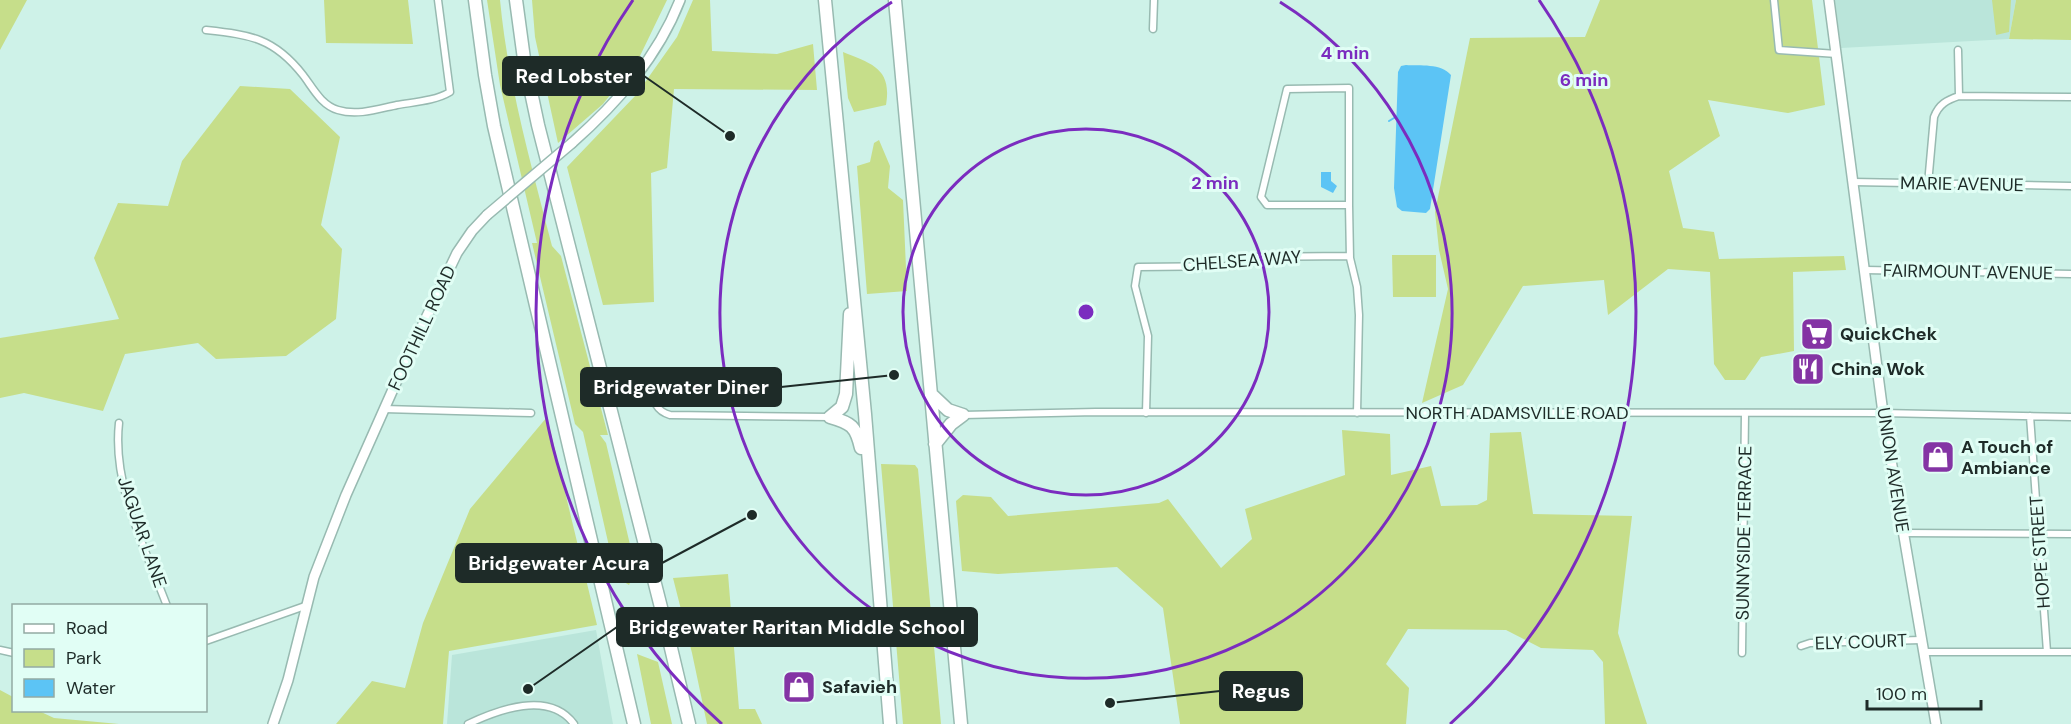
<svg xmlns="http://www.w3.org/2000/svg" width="2071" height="724" viewBox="0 0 2071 724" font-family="'DM Sans',sans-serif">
<rect width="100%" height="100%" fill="#cef2e8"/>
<!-- built -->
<path fill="#bae5da" d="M1835 0H2016L2009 39 1841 48Z
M596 630 613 724H447L452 655Z"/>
<!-- green -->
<path fill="#c6de8a" d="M0 0H27L0 50Z
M324 0H408L413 44 326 43Z
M487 0H500C508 84 531 164 552 246L561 256 608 435H600L606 443 636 570 629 585 616 577 583 432 575 424 532 243H537L500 85Z
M532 0H667L638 60 603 104 558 143 535 37Z
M693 0H710L712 51 777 54 813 44 817 90 674 89 667 168 651 173 654 302 603 305 567 167 636 95 677 37Z
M1600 0H1812L1825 105 1788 113 1708 100 1720 136 1669 171 1683 228 1714 232 1719 259 1844 256 1846 270 1793 272 1794 351 1761 357 1745 380H1725L1714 364 1710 272 1668 269 1608 315 1604 280 1523 286 1463 385 1422 403 1448 289 1439 250 1435 212 1470 38 1585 37Z
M1992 0H2011L2009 32 1996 35Z
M2016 0H2071V40L2009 39Z
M843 52C873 64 892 69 886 105L854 112 848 98Z
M240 86 290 89 340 137 321 225 342 249 336 319 286 356 216 359 198 343 125 354 103 411 24 393 0 398V338L119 319 94 258 118 203 168 206 182 161Z
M879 140 890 166 888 188 903 200 907 291 867 294 857 166 870 162 874 143Z
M1392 255H1436V297H1393Z
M547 417 597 625 449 651 443 724H336L372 681 405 688 423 623 470 509Z
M1342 430 1390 434 1391 475 1431 466 1441 506 1477 505 1487 500 1490 433 1521 432 1533 514 1632 516 1618 633 1647 724H1605L1603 662 1593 650 1541 648 1506 630 1408 629 1386 664 1409 688 1406 724H1180L1163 608 1117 567 998 574 962 571 956 501 963 495 991 497 1008 516 1159 503 1168 499 1221 568 1252 539 1245 509 1345 475Z
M881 464 915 465 918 469 941 724H903Z
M728 574 739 709H755L762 724H707L692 653 673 578Z
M637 654 658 662 672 724H651Z
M0 690 13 697 14 710 39 711 54 718 119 724H0Z"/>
<!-- water -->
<path fill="#5cc4f5" d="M1406 65C1420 66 1441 63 1451 75L1430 209 1426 213 1402 211 1397 207 1394 188 1398 72 1401 66Z
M1321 172H1331V181L1337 186 1333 193 1321 187Z"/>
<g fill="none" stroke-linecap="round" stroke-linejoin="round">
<!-- stream -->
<path stroke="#5cc4f5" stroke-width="2" d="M1389 121 1399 115"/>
<defs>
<path id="street" d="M1774 0 1779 50 1837 54
M1153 29 1154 0
M206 30C251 35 274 38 303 75 313 88 321 105 338 110 357 116 378 109 397 105 414 102 435 101 450 92L438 0
M1958 50 1959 96
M1349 88V205H1267L1261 197 1287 89Z
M1853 182 2071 186
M1928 184 1934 117C1939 104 1947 100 1959 96L2071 97
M1349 205 1350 258 1357 287 1359 315 1357 413
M1865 270 2071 274
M652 389C654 402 656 411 670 415L830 417
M384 409 531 413
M1146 413 1148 336 1135 286 1138 267 1234 266 1253 257 1350 256
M963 415 1096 412 1883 413 2071 417
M2030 416 2047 652
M119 423C112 485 145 548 167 606
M1903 533 2071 534
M206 641 305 606
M1801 646 1810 643 1921 640
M0 650 14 653
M1923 652H2071
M1742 653 1745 413
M468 724C498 710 549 690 574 724"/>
<path id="secondary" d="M1829 0 1883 413 1936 724
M572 143C617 103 658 57 680 0
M273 724 288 680 314 577 346 495 406 360 457 253 472 231 487 215"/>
<path id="highway" d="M475 0 485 75 494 126 634 724
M516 0 524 59 538 125 666 627 689 724
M825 0 865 414 890 724
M895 0 961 724
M931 394 948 410 963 415
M830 417 842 407 846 394 850 314
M830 417C851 423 856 426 861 448
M935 444 951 424 963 415"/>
</defs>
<!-- street casing -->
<use href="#street" stroke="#98bab1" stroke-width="9"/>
<!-- secondary casing -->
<use href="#secondary" stroke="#98bab1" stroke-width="12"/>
<!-- highway casing -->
<use href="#highway" stroke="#98bab1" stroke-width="15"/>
<!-- street -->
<use href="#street" stroke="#fff" stroke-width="6"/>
<!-- secondary -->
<use href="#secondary" stroke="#fff" stroke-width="9"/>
<!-- highway -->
<use href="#highway" stroke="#fff" stroke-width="12"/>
<defs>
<path id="secondary-bridge" d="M487 215 572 143"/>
</defs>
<!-- secondary-bridge casing -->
<use href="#secondary-bridge" stroke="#98bab1" stroke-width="12" stroke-linecap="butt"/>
<!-- secondary-bridge -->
<use href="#secondary-bridge" stroke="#fff" stroke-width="9"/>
</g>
<!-- distance rings -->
<g fill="none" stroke="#7b2cbf" stroke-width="3">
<circle cx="1086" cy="312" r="183"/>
<path d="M1280 2A366 366 0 1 1 892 2"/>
<path d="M722 724A550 550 0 0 1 633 0M1539 0A550 550 0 0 1 1450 724"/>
</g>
<!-- icons -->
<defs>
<symbol id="supermarket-square" viewBox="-11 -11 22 22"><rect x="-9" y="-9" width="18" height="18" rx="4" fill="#8434a4" stroke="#e1fef5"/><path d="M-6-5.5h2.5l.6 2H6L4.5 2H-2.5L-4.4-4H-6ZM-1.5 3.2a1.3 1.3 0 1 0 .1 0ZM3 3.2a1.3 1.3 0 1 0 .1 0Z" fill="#fff"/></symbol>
<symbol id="restaurant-square" viewBox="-11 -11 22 22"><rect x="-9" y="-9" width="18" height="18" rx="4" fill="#8434a4" stroke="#e1fef5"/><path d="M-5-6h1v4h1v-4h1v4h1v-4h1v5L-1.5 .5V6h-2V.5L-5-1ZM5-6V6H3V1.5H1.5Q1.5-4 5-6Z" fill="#fff"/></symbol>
<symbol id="shop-square" viewBox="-11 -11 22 22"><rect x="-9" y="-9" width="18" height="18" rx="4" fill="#8434a4" stroke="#e1fef5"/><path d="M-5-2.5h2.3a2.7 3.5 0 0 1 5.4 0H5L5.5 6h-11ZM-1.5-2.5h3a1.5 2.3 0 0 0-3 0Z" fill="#fff"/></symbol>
</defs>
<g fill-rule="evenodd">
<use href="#supermarket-square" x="1798" y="315" width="38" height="38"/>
<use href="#restaurant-square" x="1789" y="350" width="38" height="38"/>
<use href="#shop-square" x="1919" y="438" width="38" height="38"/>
<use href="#shop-square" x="780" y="668" width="38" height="38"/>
</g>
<g text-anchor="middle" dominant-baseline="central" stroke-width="6" stroke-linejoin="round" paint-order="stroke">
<!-- street labels -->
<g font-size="18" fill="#1e2b28" stroke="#e1fef5">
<text transform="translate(1962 184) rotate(1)">MARIE AVENUE</text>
<text transform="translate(1242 261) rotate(-4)">CHELSEA WAY</text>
<text transform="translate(1968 272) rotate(1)">FAIRMOUNT AVENUE</text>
<text transform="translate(422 328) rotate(-65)">FOOTHILL ROAD</text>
<text x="1517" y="413">NORTH ADAMSVILLE ROAD</text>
<text transform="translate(1893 470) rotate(81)">UNION AVENUE</text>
<text transform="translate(142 532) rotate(71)">JAGUAR LANE</text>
<text transform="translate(1744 533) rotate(-89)">SUNNYSIDE TERRACE</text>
<text transform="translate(2040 552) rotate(-94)">HOPE STREET</text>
<text transform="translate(1861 642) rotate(-2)">ELY COURT</text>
</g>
<!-- poi labels -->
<g font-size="18" font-weight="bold" fill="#1e2b28" stroke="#e1fef5" text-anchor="start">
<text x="1840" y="334">QuickChek</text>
<text x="1831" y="369">China Wok</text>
<text x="1961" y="447">A Touch of<tspan x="1961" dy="21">Ambiance</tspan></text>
<text x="822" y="687">Safavieh</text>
</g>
</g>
<circle cx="1086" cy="312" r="9" fill="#7b2cbf" stroke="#e1fef5" stroke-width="3"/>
<g font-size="18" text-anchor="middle" font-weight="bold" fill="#7b2cbf" stroke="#e1fef5" stroke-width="6" stroke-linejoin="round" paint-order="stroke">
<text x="1345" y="59">4 min</text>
<text x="1584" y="86">6 min</text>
<text x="1215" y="189">2 min</text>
</g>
<!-- callouts -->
<path fill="none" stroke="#1e2b28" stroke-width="2" d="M730 136L644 76M894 375L781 387M752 515L662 563M528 689L617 627M1110 703L1220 691"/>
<g fill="#1e2b28" stroke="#e1fef5" stroke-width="2">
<circle cx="730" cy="136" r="6"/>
<circle cx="894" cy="375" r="6"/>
<circle cx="752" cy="515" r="6"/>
<circle cx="528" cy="689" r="6"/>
<circle cx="1110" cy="703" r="6"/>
</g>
<g fill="#1e2b28" stroke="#1e2b28" stroke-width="2">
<rect x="503" y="57" width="141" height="38" rx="6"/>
<rect x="581" y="368" width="200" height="38" rx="6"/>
<rect x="456" y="544" width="206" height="38" rx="6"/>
<rect x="617" y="608" width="360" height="38" rx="6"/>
<rect x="1220" y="672" width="82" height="38" rx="6"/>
</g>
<g font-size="20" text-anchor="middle" font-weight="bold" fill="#fff">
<text x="574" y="83">Red Lobster</text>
<text x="681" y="394">Bridgewater Diner</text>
<text x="559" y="570">Bridgewater Acura</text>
<text x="797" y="634">Bridgewater Raritan Middle School</text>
<text x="1261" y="698">Regus</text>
</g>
<!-- legend -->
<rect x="12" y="604" width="195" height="108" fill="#e1fef5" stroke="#93aaa3" stroke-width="1.5"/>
<rect x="24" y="624" width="30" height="9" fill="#ffffff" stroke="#93aaa3" stroke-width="1.5"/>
<text x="66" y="634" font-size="18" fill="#1e2b28">Road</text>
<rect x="24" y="649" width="30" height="18" fill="#c6de8a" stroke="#93aaa3" stroke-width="1.5"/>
<text x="66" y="664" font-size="18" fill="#1e2b28">Park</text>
<rect x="24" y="679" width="30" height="18" fill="#5cc4f5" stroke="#93aaa3" stroke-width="1.5"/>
<text x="66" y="694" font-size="18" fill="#1e2b28">Water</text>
<!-- scale -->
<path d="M1867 700v9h114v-9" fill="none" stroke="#1e2b28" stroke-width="3"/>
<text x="1876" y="700" font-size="18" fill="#1e2b28" stroke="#e1fef5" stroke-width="4.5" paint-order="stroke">100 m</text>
</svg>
